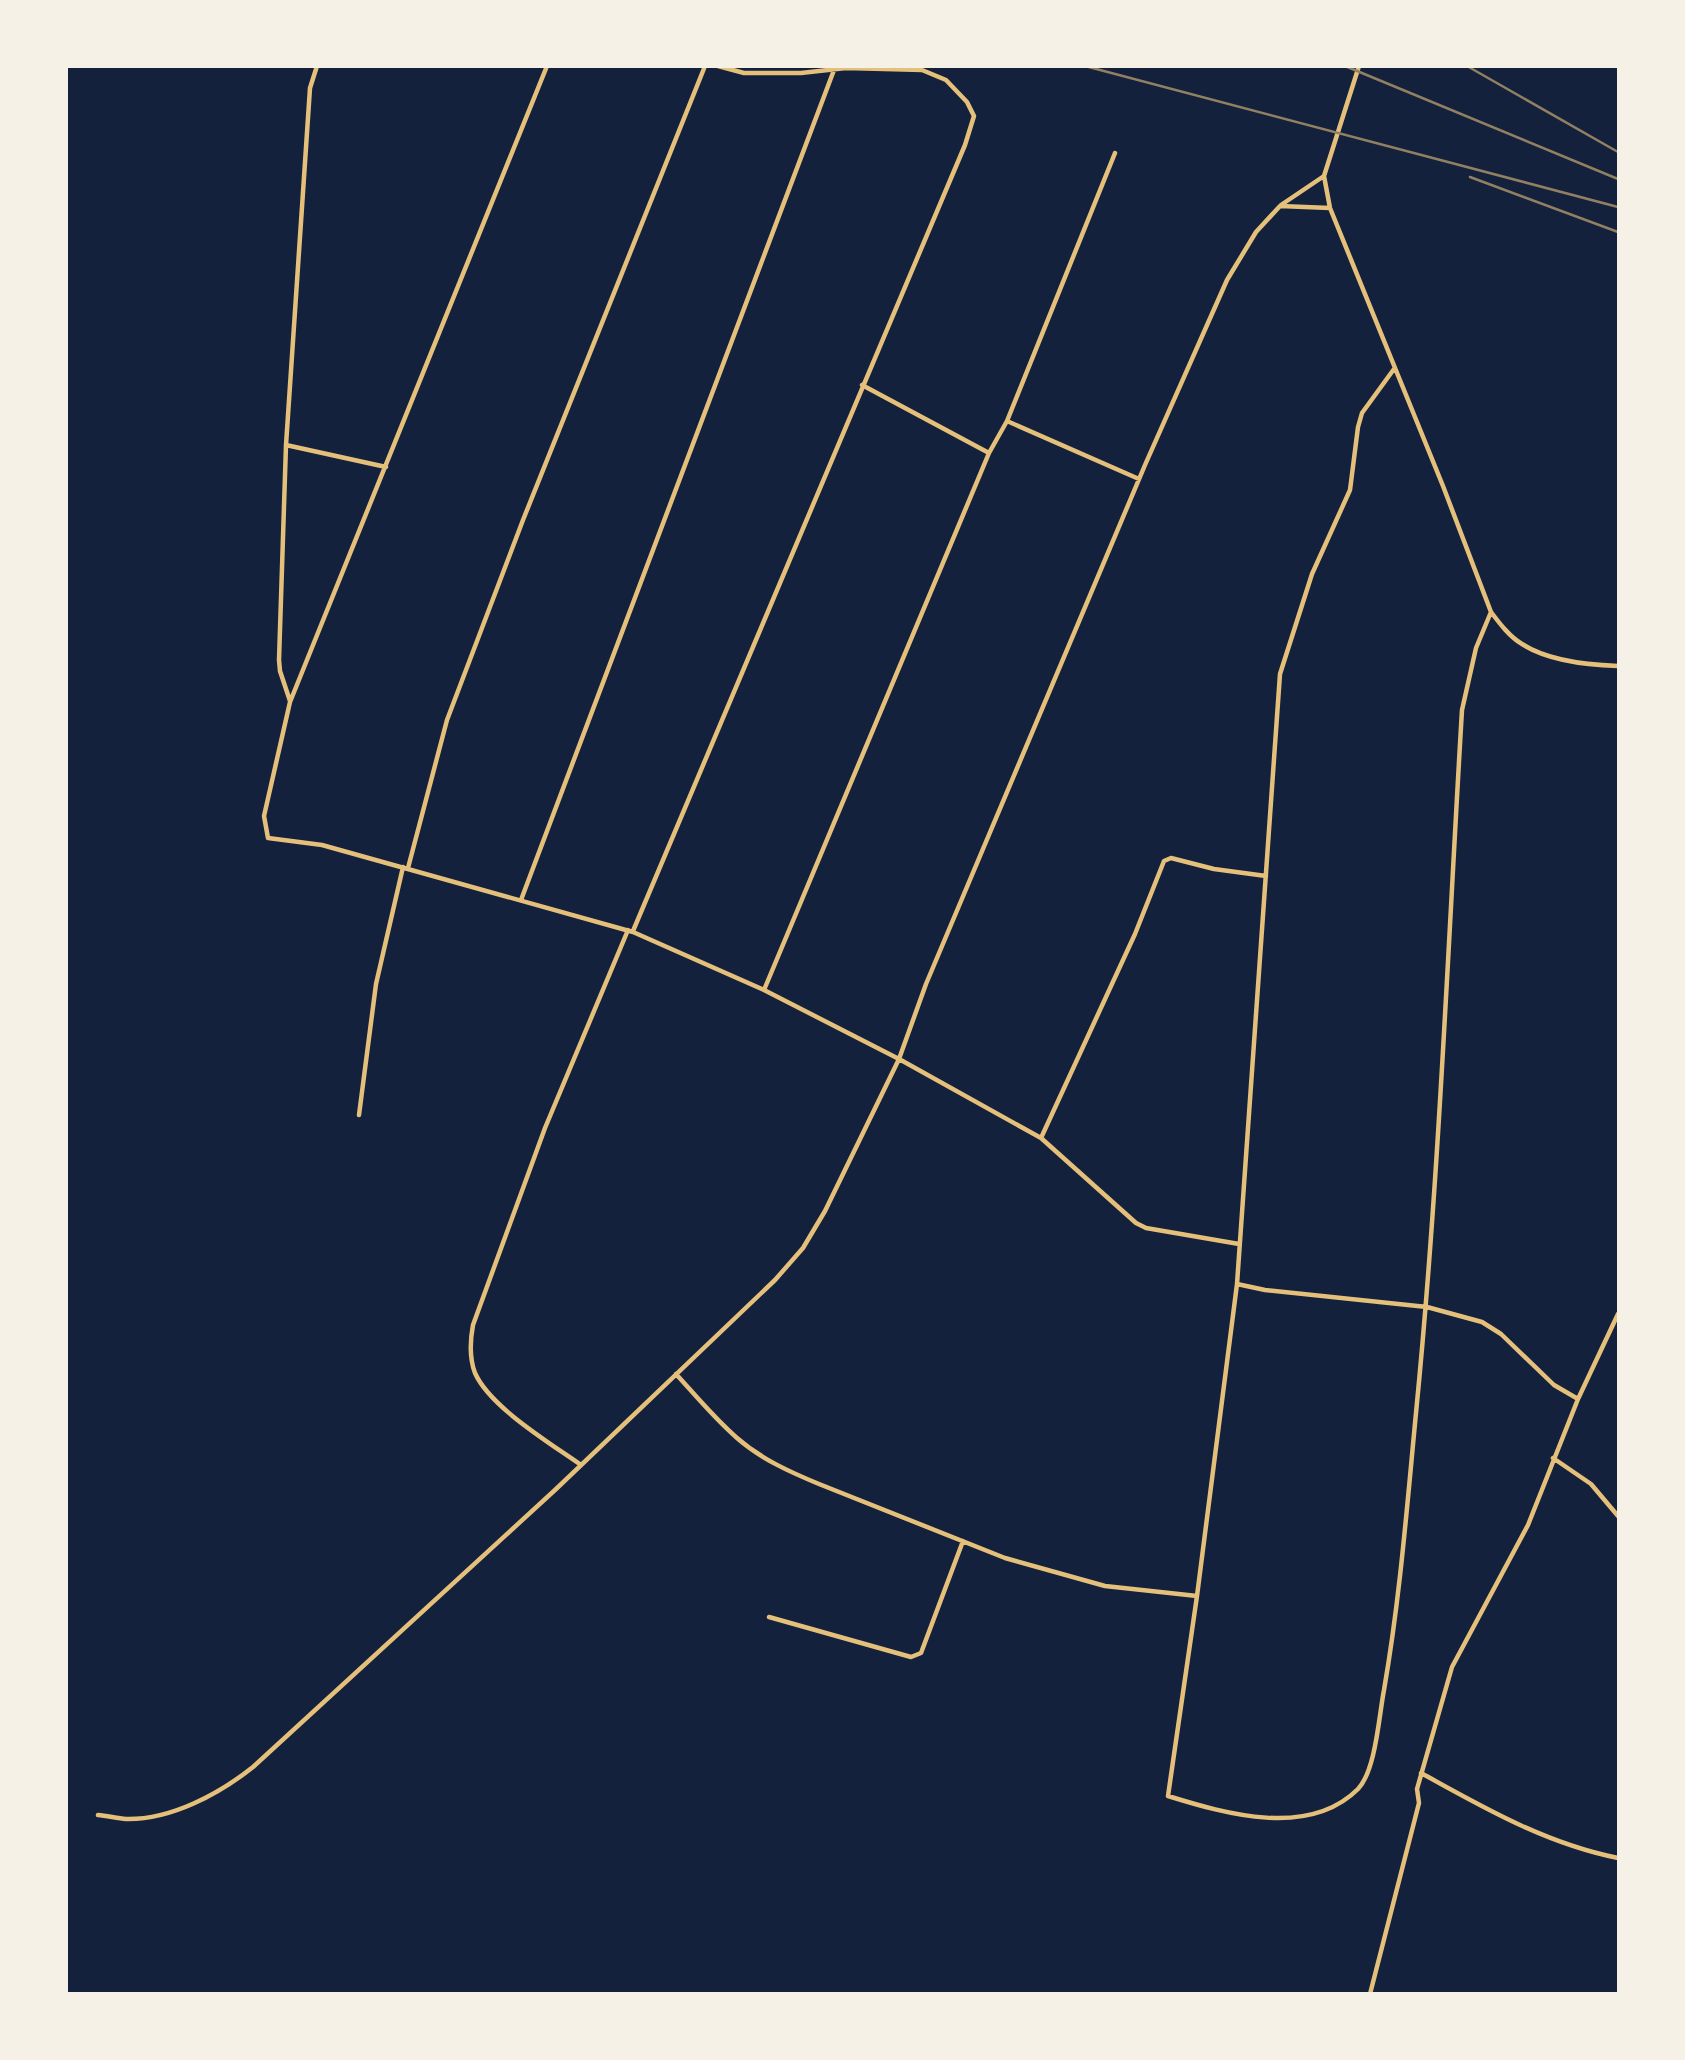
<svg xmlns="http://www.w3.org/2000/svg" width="1685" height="2060" viewBox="0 0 1685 2060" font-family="'Exo 2',sans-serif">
<rect width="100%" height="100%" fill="#14213d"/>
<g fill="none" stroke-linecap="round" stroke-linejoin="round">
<!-- minor -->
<path stroke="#e5c07b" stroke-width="4.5" d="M547 66 290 702 264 816 268 838 322 845 633 932 764 990 899 1059 1041 1138 1136 1223 1146 1228 1239 1244
M1324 176 1330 208 1443 486 1491 612C1500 624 1510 637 1522 644 1548 661 1588 665 1618 666
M1281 205 1324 176 1359 66
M1394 369 1362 413 1358 427 1350 490 1312 574 1280 674 1237 1284 1197 1596 1168 1796C1226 1814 1309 1838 1358 1789 1376 1770 1379 1715 1384 1690 1400 1598 1407 1506 1416 1413 1439 1180 1448 944 1462 710L1476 648 1491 612
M862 385 989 453
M1007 421 1139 479
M286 445 386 467
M290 701 280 671 279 660 286 445 310 88 317 66
M408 868 447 720 523 520 705 66
M521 900 834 70
M633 931 965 145 974 116 967 102 946 80 922 70 846 68 801 73H744L718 66
M764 990 989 453 1007 421 1115 153
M359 1115 376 984 403 867
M1041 1138 1135 934 1164 861 1171 858 1214 869 1266 876
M1237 1284 1265 1290 1427 1307 1482 1322 1501 1334 1554 1385 1578 1399
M676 1374C696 1396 715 1419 737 1438 761 1459 790 1472 819 1484L1005 1558 1105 1586 1197 1596
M1553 1458 1591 1484 1618 1516
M581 1465C550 1443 490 1407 475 1373 469 1357 470 1341 473 1325L545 1128 628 930
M769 1617 911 1657 921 1653 963 1541
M1421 1773C1484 1808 1547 1844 1618 1858
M98 1815C107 1816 117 1818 126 1819 171 1820 219 1794 253 1767L555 1490 775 1280 803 1248 825 1211 899 1059 926 984 1145 465 1227 280 1256 232 1280 206 1330 208
M1370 1994 1419 1803 1417 1789 1452 1667 1528 1525 1578 1399 1618 1314"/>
<!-- rail -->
<path stroke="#918062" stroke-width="2.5" d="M1085 66 1618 207
M1345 66 1618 179
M1467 66 1618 152
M1470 177 1618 232"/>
</g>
<!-- border -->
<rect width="1685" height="2060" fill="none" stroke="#f6f1e7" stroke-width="136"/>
</svg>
